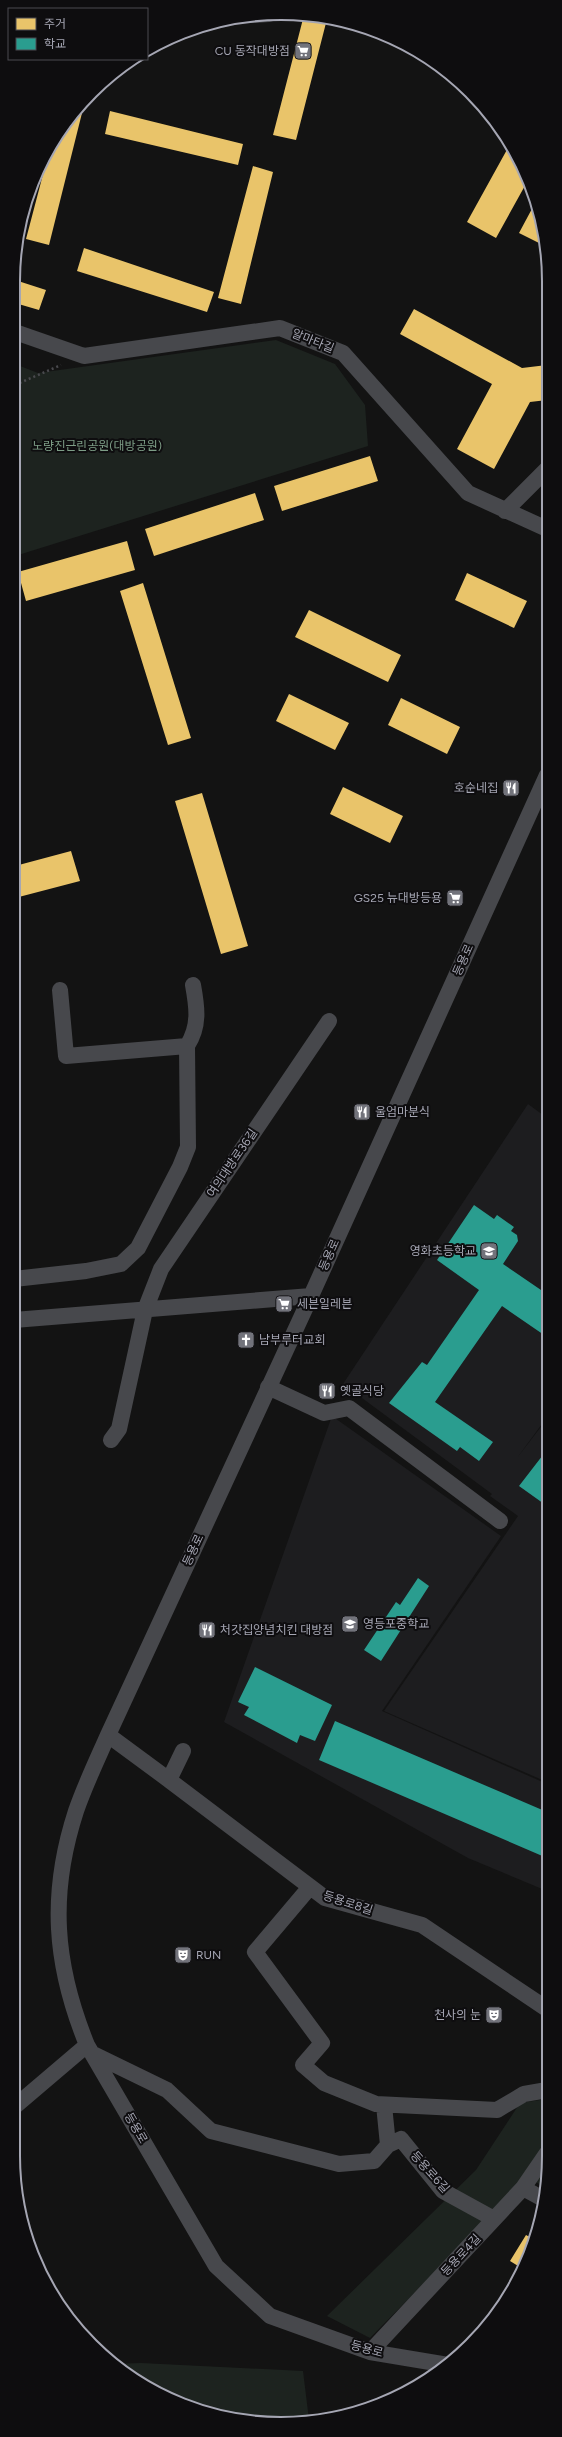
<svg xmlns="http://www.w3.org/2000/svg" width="562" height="2437" viewBox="0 0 562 2437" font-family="Figtree,'Noto Sans KR',sans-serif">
<rect width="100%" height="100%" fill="#131313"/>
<!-- built -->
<path fill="#1d1d1f" d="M528 1104 547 1118V1417L517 1458 547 1419V1782L384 1711 518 1516 490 1496 492 1494 343 1384Z
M332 1416 501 1536 382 1711 547 1784V1891L468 1858 224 1722Z"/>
<!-- green -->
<path fill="#1d231f" d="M276 340 335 364 365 405 368 446 15 556V364L38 373Z
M547 2099V2188L528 2178 370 2338 327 2316 476 2170 520 2103Z
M141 2363 303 2371 309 2420C294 2421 278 2424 263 2423 214 2420 149 2398 112 2364Z"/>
<!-- homes -->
<path fill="#e9c46a" d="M304 15 327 19 296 140 273 135Z
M75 111 82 113 49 245 26 239 51 144Z
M110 111 243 144 238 165 105 134Z
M509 146 521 163 527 182 496 238 467 222Z
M253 166 273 172 241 304 218 298Z
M534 205 547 246V247L519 233Z
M84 248 214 292 207 312 77 271Z
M15 280 46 290 39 310 15 303Z
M414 309 522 368 547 365V400L530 402 494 469 457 449 492 384 400 334Z
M370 456 378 481 282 511 274 486Z
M255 493 264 520 154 556 145 529Z
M127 541 135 570 26 601 18 572Z
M467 573 527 601 514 628 455 600Z
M143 583 191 738 168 745 120 591Z
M309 610 401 655 388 682 295 637Z
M289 694 349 723 335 750 276 721Z
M401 698 460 727 447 754 388 725Z
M343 787 403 816 390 843 330 814Z
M202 793 248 946 221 954 175 801Z
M71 851 80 881 15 898V866Z
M526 2235 535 2240 523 2269 510 2261Z"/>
<!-- schools -->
<path fill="#2a9d8f" d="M474 1205 494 1219 497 1215 514 1227 511 1231 517 1235 518 1241 503 1264 541 1290 547 1281V1337L502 1306 435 1402 493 1442 479 1461 460 1447 457 1451 389 1403 422 1362 427 1365 479 1290 437 1260Z
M546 1451 547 1452V1506L519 1486Z
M418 1578 429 1586 381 1661 364 1650 396 1602 400 1605Z
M255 1667 332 1705 315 1741 300 1735 297 1743 244 1715 249 1707 238 1702Z
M335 1721 547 1812V1858L319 1760Z"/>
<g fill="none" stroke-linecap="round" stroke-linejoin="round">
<!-- path -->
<path stroke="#49494d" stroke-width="2.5" stroke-dasharray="2 3" stroke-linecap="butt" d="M15 385 61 365"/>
<!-- minor -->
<path stroke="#47484c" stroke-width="16" d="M252 15 269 14
M15 332 84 356 280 328 343 353 468 493 547 529
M505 511 547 469
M187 1046C200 1026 197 1007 193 985
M14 1279 86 1271 121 1264 138 1248 180 1167 188 1147 187 1046 66 1056 60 990
M14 1320 311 1296
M268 1387 324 1413 349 1408 500 1521
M111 1440 119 1429 145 1310 161 1269 329 1021
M108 1735 169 1780
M183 1751 169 1780 325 1898 422 1925 547 2009
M310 1887 255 1952 322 2043 303 2065 324 2083 376 2104 497 2110 524 2094 547 2090
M93 2054 167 2090 211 2131 339 2164 374 2161 388 2145 384 2105
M13 2108 87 2045
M388 2145 401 2139 443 2191 494 2219
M523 2188 545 2200
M370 2352 523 2188 547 2153
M448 2365 370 2352 270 2316 216 2266 87 2045C54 1964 49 1894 76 1811 85 1785 97 1760 108 1735L311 1296 547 775"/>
</g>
<!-- icons -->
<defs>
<symbol id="supermarket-square" viewBox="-11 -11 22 22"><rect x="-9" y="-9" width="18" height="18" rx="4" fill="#72737b" stroke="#0e0d0f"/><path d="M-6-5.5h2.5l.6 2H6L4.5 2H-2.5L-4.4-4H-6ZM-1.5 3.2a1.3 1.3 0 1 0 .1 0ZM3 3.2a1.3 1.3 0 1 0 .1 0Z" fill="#fff"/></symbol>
<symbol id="restaurant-square" viewBox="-11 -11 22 22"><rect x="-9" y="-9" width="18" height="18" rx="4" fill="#72737b" stroke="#0e0d0f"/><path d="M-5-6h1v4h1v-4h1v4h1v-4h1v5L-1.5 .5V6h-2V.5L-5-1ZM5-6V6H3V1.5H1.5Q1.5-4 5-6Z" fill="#fff"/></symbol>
<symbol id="school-square" viewBox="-11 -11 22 22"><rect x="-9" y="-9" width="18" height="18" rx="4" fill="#72737b" stroke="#0e0d0f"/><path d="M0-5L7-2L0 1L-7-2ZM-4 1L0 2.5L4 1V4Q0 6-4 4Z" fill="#fff"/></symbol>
<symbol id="church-square" viewBox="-11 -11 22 22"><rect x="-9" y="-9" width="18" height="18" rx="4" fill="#72737b" stroke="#0e0d0f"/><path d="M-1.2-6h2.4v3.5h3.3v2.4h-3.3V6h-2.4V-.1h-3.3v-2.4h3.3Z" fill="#fff"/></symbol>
<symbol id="theatre-square" viewBox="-11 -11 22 22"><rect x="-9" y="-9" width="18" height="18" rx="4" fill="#72737b" stroke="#0e0d0f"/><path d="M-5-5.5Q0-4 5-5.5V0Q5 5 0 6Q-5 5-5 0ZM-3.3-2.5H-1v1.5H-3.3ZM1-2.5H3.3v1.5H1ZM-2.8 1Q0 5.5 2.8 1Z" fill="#fff"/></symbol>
</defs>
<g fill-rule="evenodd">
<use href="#supermarket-square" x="293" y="41" width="20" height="20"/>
<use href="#restaurant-square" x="501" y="778" width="20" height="20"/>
<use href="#supermarket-square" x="445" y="888" width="20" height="20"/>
<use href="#restaurant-square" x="352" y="1102" width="20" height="20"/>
<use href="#school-square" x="479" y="1241" width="20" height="20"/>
<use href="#supermarket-square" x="274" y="1294" width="20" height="20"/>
<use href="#church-square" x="236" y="1330" width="20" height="20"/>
<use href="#restaurant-square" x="317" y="1381" width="20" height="20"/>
<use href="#school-square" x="340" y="1614" width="20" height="20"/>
<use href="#restaurant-square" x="197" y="1620" width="20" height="20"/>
<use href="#theatre-square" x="173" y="1945" width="20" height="20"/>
<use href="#theatre-square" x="484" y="2005" width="20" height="20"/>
</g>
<g text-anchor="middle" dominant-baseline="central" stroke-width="4" stroke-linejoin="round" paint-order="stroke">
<!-- poi labels -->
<g font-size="12" fill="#a5a6b3" stroke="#0e0d0f" text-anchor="start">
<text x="290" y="51" text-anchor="end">CU 동작대방점</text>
<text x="498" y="788" text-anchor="end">호순네집</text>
<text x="442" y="898" text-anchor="end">GS25 뉴대방등용</text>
<text x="375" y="1112">울엄마분식</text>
<text x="476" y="1251" text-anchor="end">영화초등학교</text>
<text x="297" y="1304">세븐일레븐</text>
<text x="259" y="1340">남부루터교회</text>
<text x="340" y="1391">옛골식당</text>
<text x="363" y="1624">영등포중학교</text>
<text x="220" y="1630">처갓집양념치킨 대방점</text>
<text x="196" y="1955">RUN</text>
<text x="481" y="2015" text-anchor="end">천사의 눈</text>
</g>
<!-- street labels -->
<g font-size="12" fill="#a5a6b3" stroke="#0e0d0f">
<text transform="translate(313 341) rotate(22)">알마타길</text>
<text transform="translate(463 960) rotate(-66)">등용로</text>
<text transform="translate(232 1163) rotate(-56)">여의대방로36길</text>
<text transform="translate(329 1255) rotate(-66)">등용로</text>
<text transform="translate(193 1550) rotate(-65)">등용로</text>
<text transform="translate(348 1903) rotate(18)">등용로8길</text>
<text transform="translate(136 2128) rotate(60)">등용로</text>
<text transform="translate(430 2172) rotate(48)">등용로6길</text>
<text transform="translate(461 2255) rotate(-47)">등용로4길</text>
<text transform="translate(367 2349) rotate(15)">등용로</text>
</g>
<!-- park labels -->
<g font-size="12" fill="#7d9d86" stroke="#0e0d0f">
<text x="97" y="446">노량진근린공원(대방공원)</text>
</g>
</g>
<!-- crop -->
<path d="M0 0H562V2437H0ZM281 20H281A261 261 0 0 1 542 281V2156A261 261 0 0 1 281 2417H281A261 261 0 0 1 20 2156V281A261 261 0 0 1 281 20Z" fill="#0e0d0f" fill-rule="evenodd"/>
<path fill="none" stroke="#a5a6b3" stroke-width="2" d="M281 20H281A261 261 0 0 1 542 281V2156A261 261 0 0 1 281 2417H281A261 261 0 0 1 20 2156V281A261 261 0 0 1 281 20Z"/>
<!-- legend -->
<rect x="8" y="8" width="140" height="52" fill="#0e0d0f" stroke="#4a4a51"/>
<rect x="16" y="18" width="20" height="12" fill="#e9c46a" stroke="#4a4a51"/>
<text x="44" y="28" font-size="12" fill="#a5a6b3">주거</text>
<rect x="16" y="38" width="20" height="12" fill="#2a9d8f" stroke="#4a4a51"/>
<text x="44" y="48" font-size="12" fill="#a5a6b3">학교</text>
</svg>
